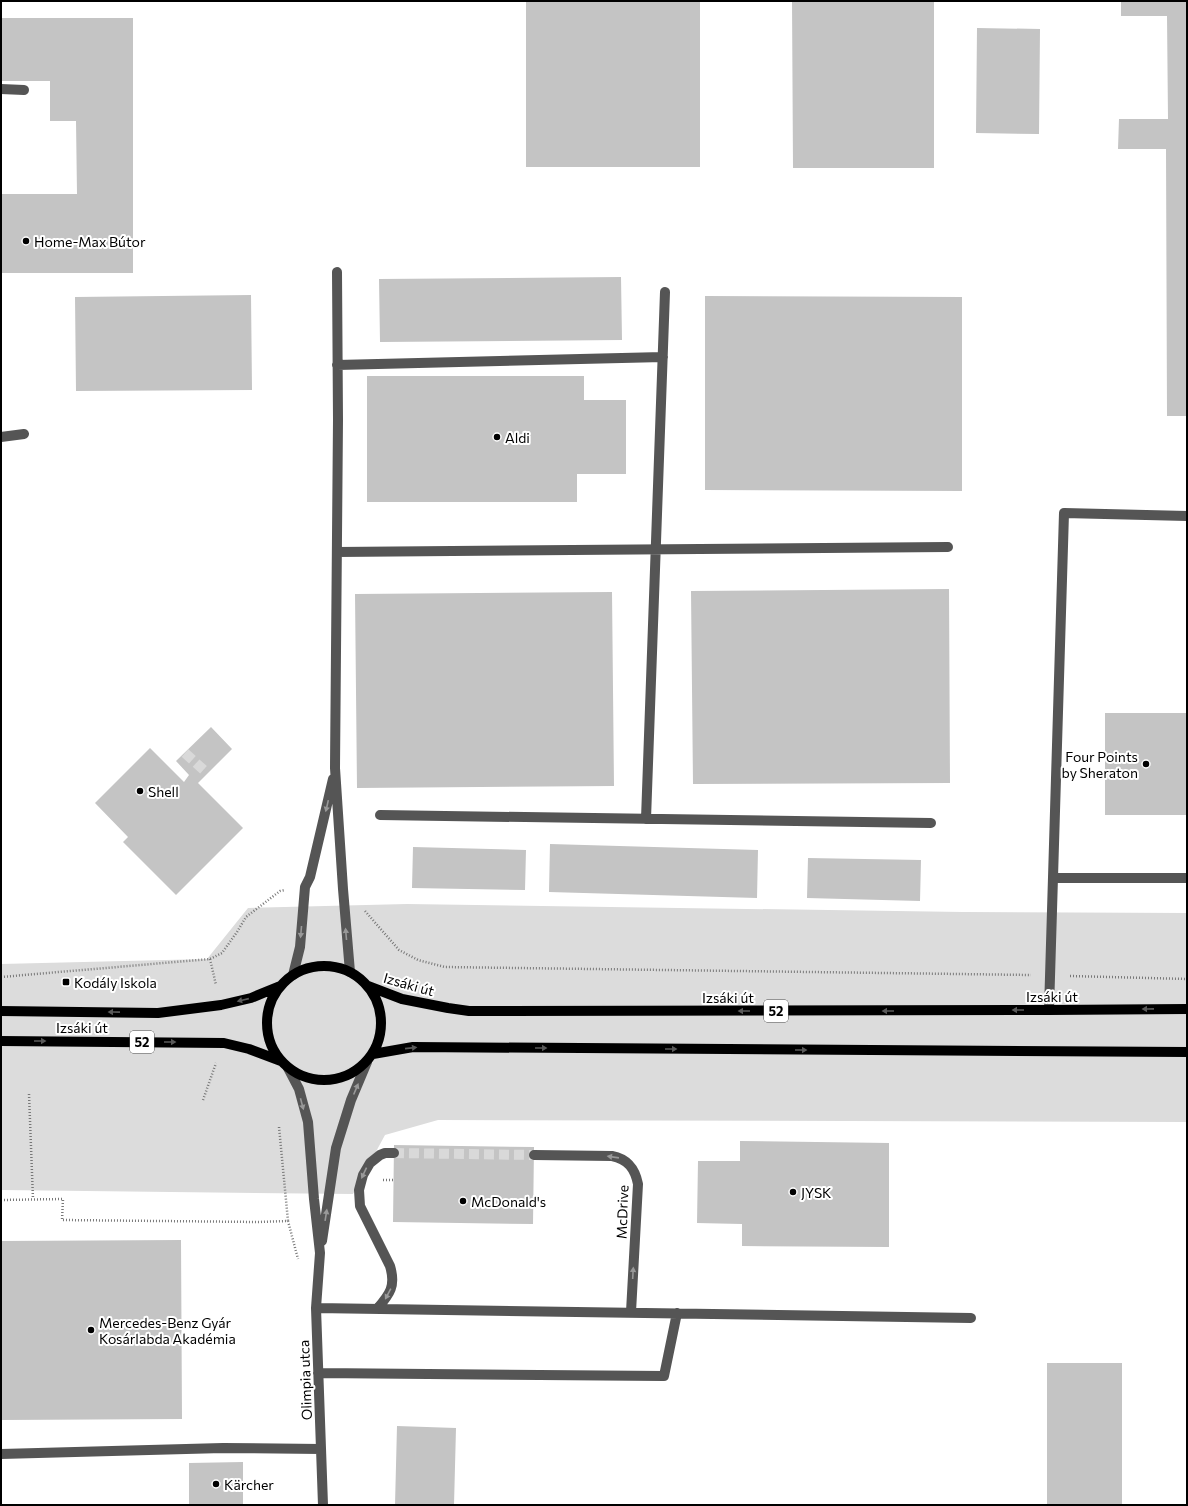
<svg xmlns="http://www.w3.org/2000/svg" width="1188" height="1506" viewBox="0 0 1188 1506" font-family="Commissioner,sans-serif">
<rect width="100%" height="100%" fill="#fff"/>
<!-- green -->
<path fill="#dcdcdc" d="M407 904 963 912 1187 913V1122L438 1120 385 1135 353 1194 1 1190V964L207 959 248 908Z"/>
<!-- building -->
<path fill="#c4c4c4" d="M526 1H700V167H526Z
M792 1H934V168H793Z
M1121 1H1187V416H1167L1166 149H1118L1119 119H1168L1167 16H1121Z
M1 18H133V273H1V194H77L76 121H50V81H1Z
M977 28 1040 29 1039 134 976 133Z
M621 277 622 340 380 342 379 279Z
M251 295 252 390 76 391 75 297Z
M705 296 962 297V491L705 490Z
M367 376H584V400H626V474H577V502H367Z
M949 589 950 783 693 784 691 591Z
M612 592 614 786 357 788 355 594Z
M1105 713H1187V815H1105Z
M211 727 232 749 198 783 243 828 176 895 123 842 128 837 95 803 150 748 184 782 189 775 176 761Z
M550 844 758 850 757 898 549 892Z
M413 847 526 850 525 890 412 888Z
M808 858 921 860 920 901 807 898Z
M740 1141 889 1143V1247L742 1246V1224L697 1223 698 1161H740Z
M394 1145 534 1147 533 1224 393 1222Z
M181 1240 182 1419 1 1420V1241Z
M1047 1363H1122V1505H1047Z
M397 1426 456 1428 454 1505H395Z
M243 1462V1505H189V1463Z"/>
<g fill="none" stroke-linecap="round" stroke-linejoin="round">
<!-- minor-tunnel -->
<path stroke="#d9d9d9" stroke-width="10" stroke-dasharray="10 5" stroke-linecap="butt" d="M185 753 207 773
M394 1153 534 1155"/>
<defs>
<path id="major" d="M267 1023a57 57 0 1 1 114 0a57 57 0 1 1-114 0Z
M368 986 402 999 448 1008 469 1011 1049 1010 1187 1009
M1 1011 158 1013 221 1005 251 998 280 986
M1 1041 224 1043 249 1049 281 1061
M373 1054 413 1047 1187 1052"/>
</defs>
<!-- major casing -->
<use href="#major" stroke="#dbdbdb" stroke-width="12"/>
<!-- path -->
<path stroke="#777" stroke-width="2.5" stroke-dasharray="1 2" stroke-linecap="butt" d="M365 911 399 950 418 960 445 967 1031 975
M210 959 216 985
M1070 976 1187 979
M1 977 210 959 222 953 237 932 246 917 280 891 285 890
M29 1094 33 1199
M203 1100 216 1063
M279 1127 288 1221
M383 1180H393
M1 1200 63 1199 62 1220 258 1222 288 1221 298 1259"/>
<!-- minor -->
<path stroke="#555" stroke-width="10" d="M1 89 24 90
M337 272 338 420 335 768 343 889 350 972
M337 365 663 357
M1 437 24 434
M337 552 948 547
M380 815 931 823
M646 819 665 292
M1053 878H1187
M293 975 300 947 305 887 310 877 333 779
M1049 1010 1064 513 1187 516
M288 1068 299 1089 308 1122 314 1199 320 1253 316 1308 323 1505
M534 1155 612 1156C628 1159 635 1169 638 1184L631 1312
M322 1241 336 1148 351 1100 367 1062
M316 1308 971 1318
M377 1309C390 1294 396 1286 390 1266L360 1206 359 1190 363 1175 370 1163 380 1155 385 1153H394
M318 1373 664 1376 677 1313
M1 1454 223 1448 321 1449"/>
<!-- major -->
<use href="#major" stroke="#000" stroke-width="10"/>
</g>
<!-- one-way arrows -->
<defs><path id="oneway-solid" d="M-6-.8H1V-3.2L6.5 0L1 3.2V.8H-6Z"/></defs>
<g fill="#999">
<use href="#oneway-solid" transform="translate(327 806) rotate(103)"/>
<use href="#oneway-solid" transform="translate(301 932) rotate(95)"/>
<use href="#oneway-solid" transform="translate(346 934) rotate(-95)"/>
<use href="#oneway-solid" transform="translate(356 1089) rotate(-67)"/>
<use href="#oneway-solid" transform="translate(302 1104) rotate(75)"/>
<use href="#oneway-solid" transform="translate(613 1157) rotate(-172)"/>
<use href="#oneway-solid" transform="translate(364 1173) rotate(115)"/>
<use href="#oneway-solid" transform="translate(326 1215) rotate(-81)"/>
<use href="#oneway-solid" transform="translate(633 1273) rotate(-87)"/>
<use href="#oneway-solid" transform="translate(388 1294) rotate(118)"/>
</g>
<g fill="#595959">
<use href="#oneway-solid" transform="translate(243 1000) rotate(167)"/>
<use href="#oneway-solid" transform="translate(1148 1009) rotate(179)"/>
<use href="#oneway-solid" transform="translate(1018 1010) rotate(180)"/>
<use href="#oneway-solid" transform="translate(744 1011) rotate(180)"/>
<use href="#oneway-solid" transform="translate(888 1011) rotate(180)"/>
<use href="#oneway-solid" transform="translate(114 1012) rotate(-179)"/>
<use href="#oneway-solid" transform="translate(40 1041)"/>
<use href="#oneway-solid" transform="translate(170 1042)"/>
<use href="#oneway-solid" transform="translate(411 1048) rotate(-6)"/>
<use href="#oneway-solid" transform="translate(541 1048)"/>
<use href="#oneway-solid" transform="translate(671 1049)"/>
<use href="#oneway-solid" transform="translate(801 1050)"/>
</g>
<!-- markers -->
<g fill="#000" stroke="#fff" stroke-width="1.5">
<circle cx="26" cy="241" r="4"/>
<circle cx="497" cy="437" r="4"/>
<circle cx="1146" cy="764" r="4"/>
<circle cx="140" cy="791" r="4"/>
<rect x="62" y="978" width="8" height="8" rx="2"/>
<circle cx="793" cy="1192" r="4"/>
<circle cx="463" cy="1201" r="4"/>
<circle cx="91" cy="1330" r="4"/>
<circle cx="216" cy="1484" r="4"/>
</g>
<g text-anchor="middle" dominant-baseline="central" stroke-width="4" stroke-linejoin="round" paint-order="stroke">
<!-- shield labels -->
<g fill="#fff" stroke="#4c4c4c" stroke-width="1">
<rect x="764" y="1000" width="24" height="22" rx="3"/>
<rect x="130" y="1031" width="24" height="22" rx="3"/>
</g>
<g font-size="13" font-weight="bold" fill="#000">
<text x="776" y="1011">52</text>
<text x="142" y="1042">52</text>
</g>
<!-- poi labels -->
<g font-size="14" fill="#000" stroke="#fff" text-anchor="start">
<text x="34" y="241">Home-Max Bútor</text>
<text x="505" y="437">Aldi</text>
<text x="1138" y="756" text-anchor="end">Four Points<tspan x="1138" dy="16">by Sheraton</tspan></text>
<text x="148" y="791">Shell</text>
<text x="74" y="982">Kodály Iskola</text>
<text x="801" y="1192">JYSK</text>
<text x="471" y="1201">McDonald's</text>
<text x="99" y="1322">Mercedes-Benz Gyár<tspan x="99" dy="16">Kosárlabda Akadémia</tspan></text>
<text x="224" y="1484">Kärcher</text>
</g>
<!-- street labels -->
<g font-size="14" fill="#000" stroke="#fff">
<text transform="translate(409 984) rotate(16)">Izsáki út</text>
<text x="1052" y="996">Izsáki út</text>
<text x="728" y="997">Izsáki út</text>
<text x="82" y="1027">Izsáki út</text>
<text transform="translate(622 1212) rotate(-88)">McDrive</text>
<text transform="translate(305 1380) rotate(-92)">Olimpia utca</text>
</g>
</g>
<!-- border -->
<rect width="1188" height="1506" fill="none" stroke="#000000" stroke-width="4"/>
</svg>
